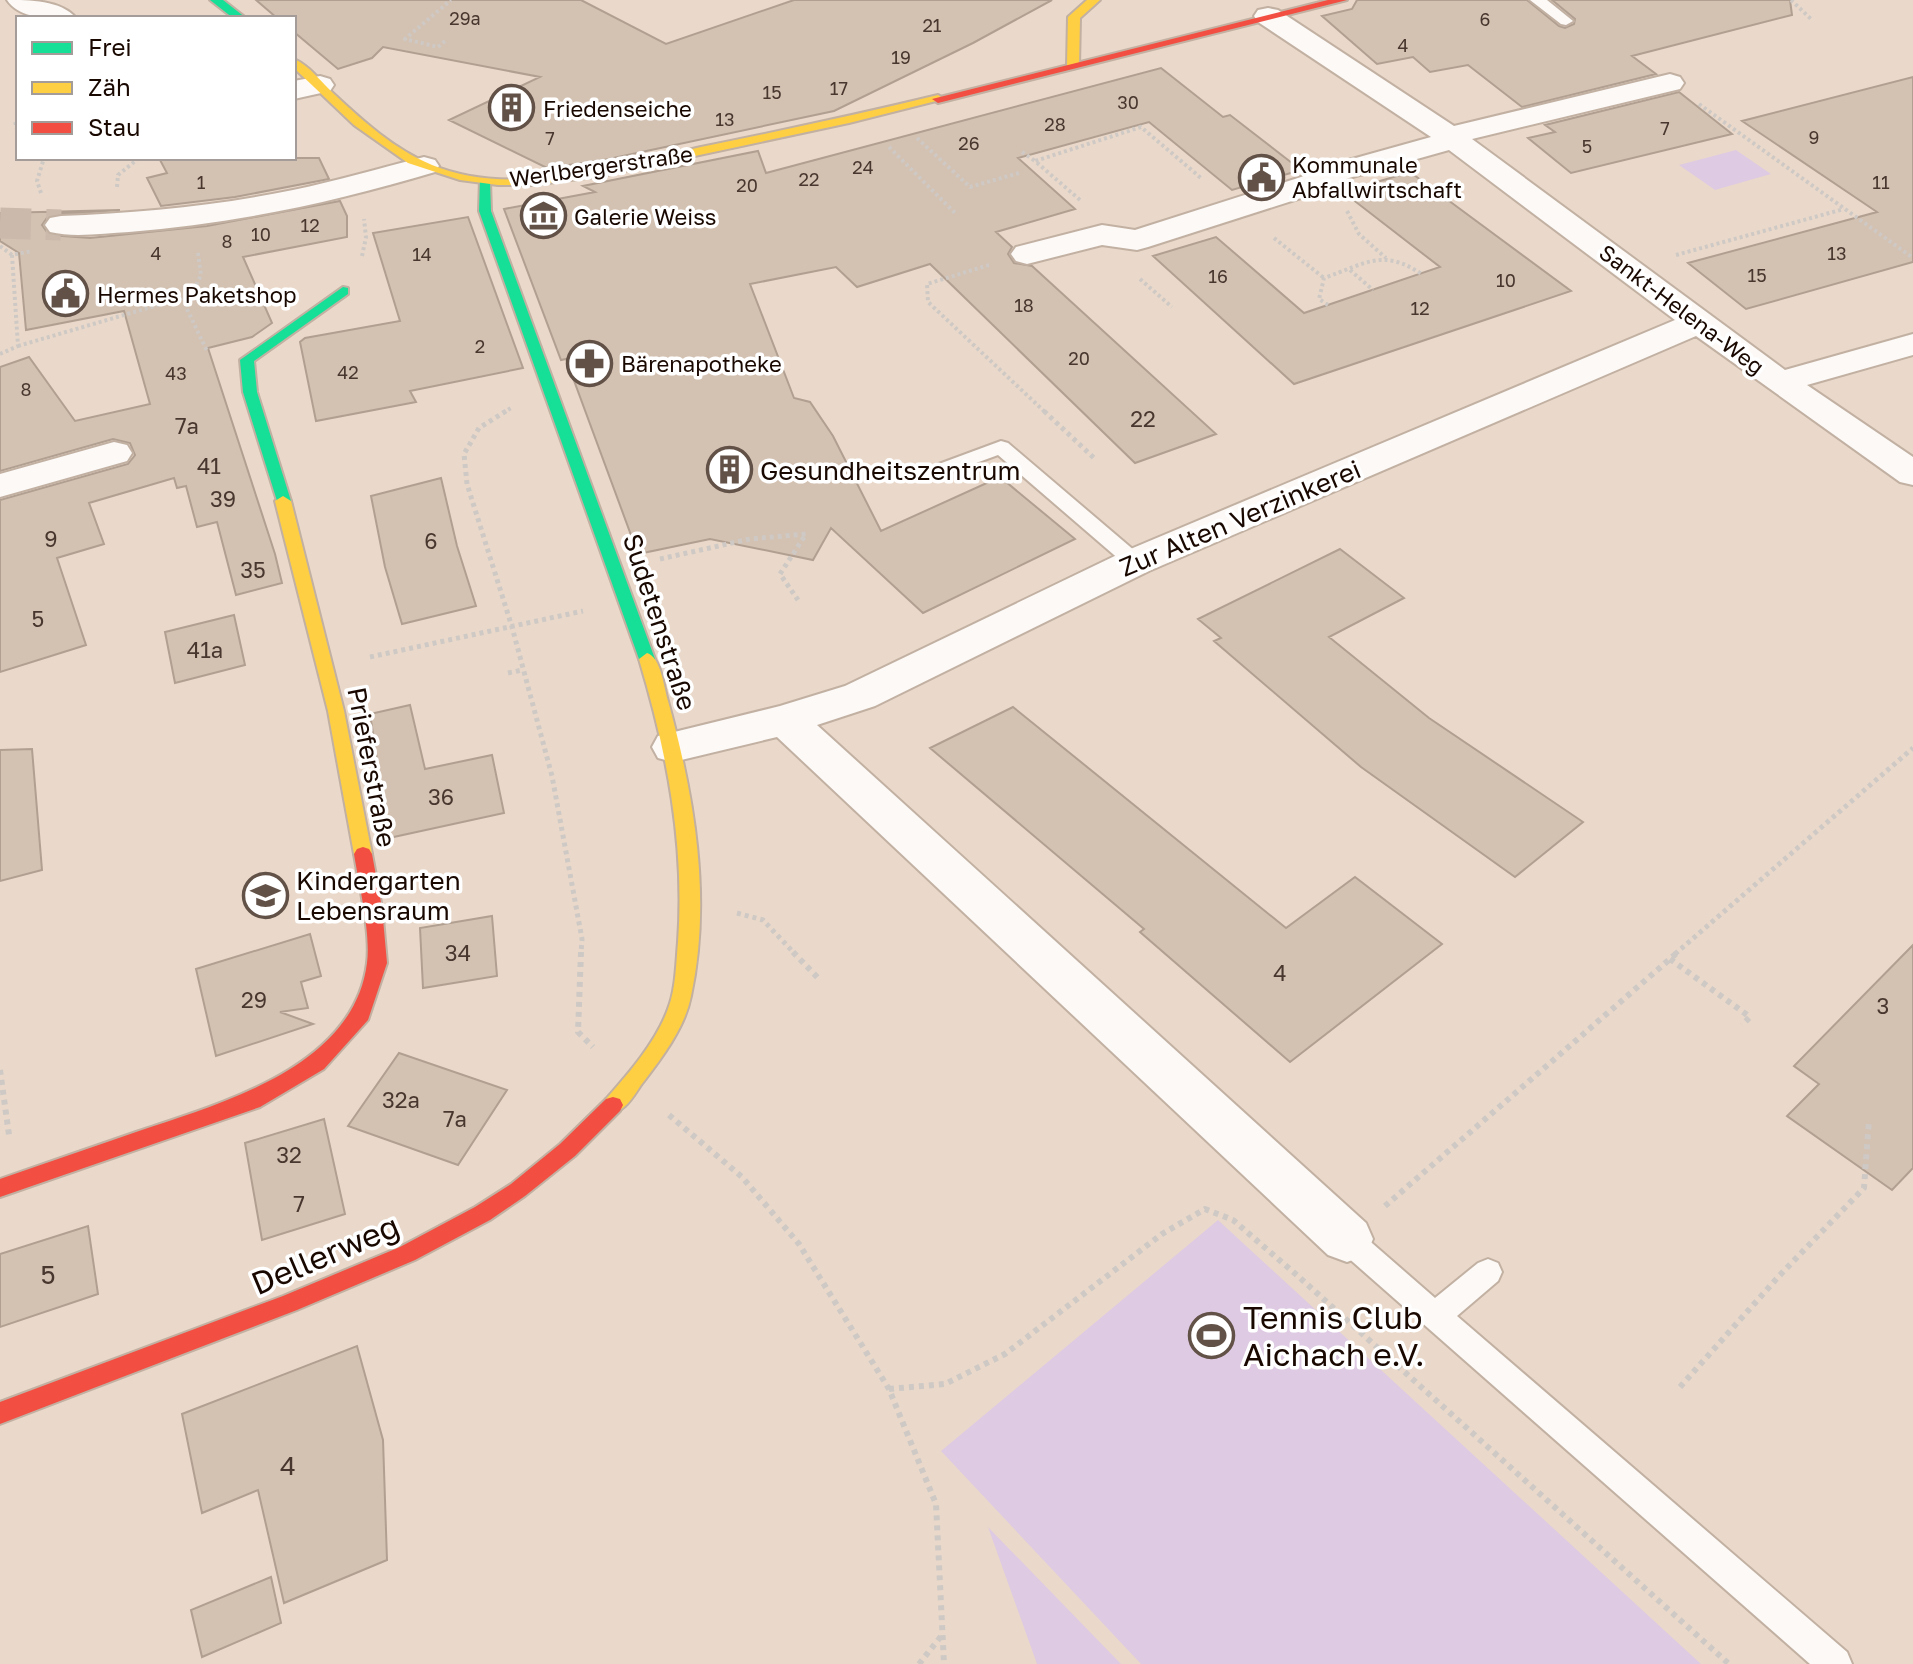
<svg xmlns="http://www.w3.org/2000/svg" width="1913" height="1664" viewBox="0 0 1913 1664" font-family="'Golos Text',sans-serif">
<rect width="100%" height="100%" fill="#ead9ca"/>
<!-- green -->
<path fill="#decae2" d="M1736 150 1771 174 1715 190 1679 165Z
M1218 1220 1701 1664H1141L941 1451Z
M988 1527 1121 1664H1037Z"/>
<!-- building -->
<path fill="#d3c1b2" stroke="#b1a091" stroke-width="2" d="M256 0H581L666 44 794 0H1052L973 43 834 111 604 160 547 168 449 120 540 77 383 47 372 58 338 69 294 32V18H277Z
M1357 0H1527L1559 26 1565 28 1574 24 1575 19 1552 0H1790L1792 15 1632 56 1656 74 1522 107 1468 65 1430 72 1413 57 1377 64 1322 16 1352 9Z
M1161 68 1223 117 1230 115 1301 170 1232 190 1149 122 1018 158 1075 209 996 232 1012 247 1008 254 1014 263 1032 266 1216 434 1135 463 930 264 857 287 836 267 750 284 794 398 810 402 833 436 881 531 1000 477 1075 539 923 613 831 528 813 560 710 539 638 554 566 359 561 360 504 209 595 192 583 186 758 151 766 173Z
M1913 77V262L1746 309 1688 263 1877 212 1742 121Z
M1679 92 1732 134 1571 173 1528 138 1555 132 1545 125Z
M159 158H319L329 179 235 197 161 206 147 178 167 173Z
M1410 172 1571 291 1294 384 1153 256 1216 237 1304 313 1440 267 1343 192Z
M340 201 347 216V237L243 257 272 323 252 337 208 348 275 554 282 583 236 595 217 522 197 527 186 486 177 488 174 478 89 503 104 544 57 558 86 645 0 672V500L128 464 135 455 130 443 113 439 0 471V367L29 357 75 421 150 404 124 311 26 330 19 253 0 241V213L120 210 49 215 42 225 49 235 90 238 207 226Z
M468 217 523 368 410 391 416 402 316 421 300 342 305 338 400 321 373 233Z
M441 478 457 546 476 606 402 624 385 567 371 496Z
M1340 549 1404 598 1329 637 1429 718 1583 822 1515 877 1361 767 1214 641 1221 638 1198 619Z
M234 615 245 665 175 683 165 632Z
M410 705 425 769 492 755 504 813 389 838 370 714Z
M1013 707 1286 928 1355 877 1442 944 1290 1062 1140 932 1144 929 930 748Z
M32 749 42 870 0 881V750Z
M492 916 497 976 423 988 420 928Z
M310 934 321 976 301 982 308 1008 280 1012 313 1024 216 1056 196 969Z
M1913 945V1168L1892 1190 1787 1116 1819 1084 1794 1066Z
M399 1053 507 1090 458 1165 348 1126Z
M324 1119 345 1214 262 1240 245 1143Z
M88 1226 98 1294 0 1327V1254Z
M357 1346 383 1440 387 1560 284 1603 258 1490 202 1513 182 1414Z
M271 1577 281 1623 202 1657 191 1610Z"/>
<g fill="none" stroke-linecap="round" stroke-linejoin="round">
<!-- street-tunnel -->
<path stroke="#cbbaac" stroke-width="31" stroke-dasharray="31 15" stroke-linecap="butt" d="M0 223 61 225"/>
<defs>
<path id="lane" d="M1530 0H1547L1573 21 1566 25 1561 24Z
M1001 441 1008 443 1142 557 1145 562 1142 567H1128L998 455 935 478 925 472 928 468Z
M1347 1226 1357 1230 1435 1298 1478 1263 1488 1259 1498 1263 1502 1272 1498 1281 1457 1316 1847 1652 1852 1664H1810L1337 1248 1333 1239 1337 1230Z"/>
<path id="street" d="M7 0C29 0 61 0 76 18 54 18 21 21 7 0Z
M1268 8 1278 10 1454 126 1670 74 1680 77 1684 83 1680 89 1472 139 1785 370 1913 334V355L1807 385 1913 457V485L1900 482 1696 336 1149 571 875 706 817 725 1366 1223 1373 1239 1366 1255 1347 1262 1328 1255 777 737 673 762 658 758 652 747 658 736 780 706 845 686 1121 553 1675 320 1449 150 1349 178 1323 191 1148 247 1137 250 1102 245 1027 264 1016 261 1011 254 1016 247 1102 225 1135 230 1301 177 1327 166 1431 137 1258 22 1254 16 1258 10Z
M320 76 330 79 334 85 330 91 294 99V81Z
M424 157 435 160 439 166 435 172C335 202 233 224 129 232 104 233 75 238 50 232L45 225 50 218 61 216C139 213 216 206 293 190 337 181 380 168 424 157Z
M114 442 127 445 132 453 127 461 0 497V474Z"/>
<path id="fast" d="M210 0H223L246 18H233Z
M480 178 490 181 491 211 655 659 653 663 647 665 639 659 479 211Z
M343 287 348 288V294L254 361 257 392 291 501 288 504H278L243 392 240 360Z"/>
<path id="slow" d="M1087 0H1100L1080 18 1079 66 1073 69 1067 66 1068 17Z
M294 59C309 65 322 83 334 94 364 122 394 149 432 165 516 199 617 165 701 147 780 131 859 114 938 95L944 99 849 123 601 176 532 185H498L460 180 408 163 354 125 294 68Z
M283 496 291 501 344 711 372 854 369 859H357L354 854 328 711 275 501Z
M647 653C661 657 664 688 668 701 694 795 712 898 691 996 685 1028 661 1059 641 1085 633 1097 622 1117 606 1111L603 1105 606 1099C629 1073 656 1042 668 1009 676 988 676 964 678 942 685 844 667 752 639 659Z"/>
<path id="jam" d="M1328 0H1347L938 103 932 99Z
M363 847 369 849 372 854 382 908 387 963 368 1020 324 1069 260 1107 0 1197V1179C46 1163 93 1147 139 1131 222 1103 354 1067 367 963 371 933 359 885 354 854L357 849Z
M613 1097 620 1099 623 1105 620 1111 575 1156 525 1196 490 1220 415 1260 297 1310 0 1424V1402L283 1296 400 1247 475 1207 511 1184 560 1144 606 1099Z"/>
</defs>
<!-- lane casing -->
<use href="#lane" stroke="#c2b1a2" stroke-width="4"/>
<!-- street casing -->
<use href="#street" stroke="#c2b1a2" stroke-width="4"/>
<!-- fast casing -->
<use href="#fast" stroke="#c2b1a2" stroke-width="4"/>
<!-- slow casing -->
<use href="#slow" stroke="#c2b1a2" stroke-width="4"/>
<!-- jam casing -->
<use href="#jam" stroke="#c2b1a2" stroke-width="4"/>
<!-- path-far2 -->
<path stroke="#cec9c5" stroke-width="4" stroke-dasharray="3 3" stroke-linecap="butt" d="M1791 0 1811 19
M445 41 438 47 405 39 451 0
M1699 104 1913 258
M18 117 15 121 18 134
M917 138 970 187 1019 173
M889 147 956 214
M1022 152 1035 161
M117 187 118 175 139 158
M41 193 37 181 44 158
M1080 200 1035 161 1141 127 1201 178
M1347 211 1359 234 1386 258
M1274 238 1324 278
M0 246 12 255 32 251
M198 253 201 275 186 307 207 351
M1676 255 1844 209
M362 256 366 237 364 219
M989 265 927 284 928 302 1046 413
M1350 270 1373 290
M1140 279 1172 307
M1328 305 1319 299 1324 278C1365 264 1383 247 1423 275
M18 346 189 296
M0 354 18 346 12 255
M503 413 511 408"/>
<!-- path-far1 -->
<path stroke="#cec9c5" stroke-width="5" stroke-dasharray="4 4" stroke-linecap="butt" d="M506 411 479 428 464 454 467 484 512 627 552 776 582 939 581 954
M1044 411 1094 458
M660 559 750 539 806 534 780 574 798 600
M370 657 583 611
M508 673 522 670
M737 913 763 920 795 954
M1675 954 1913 748"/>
<!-- path -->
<path stroke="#cec9c5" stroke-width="6" stroke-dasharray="5 5" stroke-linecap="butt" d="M581 952 578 1032 593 1047
M793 952 818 978
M1670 959 1750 1017 1742 1025
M0 1070 9 1135
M669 1115 742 1177 799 1244 889 1389 936 1504 944 1664
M1385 1206 1678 952
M1680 1387 1779 1276 1864 1188 1869 1120
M889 1389 945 1384 1005 1354 1162 1234 1205 1209 1233 1220 1299 1277 1729 1664
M919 1664 942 1635"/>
<!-- lane -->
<use href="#lane" fill="#fcf9f7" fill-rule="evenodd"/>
<!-- street -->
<use href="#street" fill="#fcf9f7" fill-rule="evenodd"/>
<!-- fast -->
<use href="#fast" fill="#16e098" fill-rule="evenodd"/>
<!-- slow -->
<use href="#slow" fill="#ffcf43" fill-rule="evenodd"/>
<!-- jam -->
<use href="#jam" fill="#f24e42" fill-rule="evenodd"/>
</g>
<!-- icons -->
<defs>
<symbol id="building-ring" viewBox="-11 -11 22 22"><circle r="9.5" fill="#fff" stroke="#625147" stroke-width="1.5"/><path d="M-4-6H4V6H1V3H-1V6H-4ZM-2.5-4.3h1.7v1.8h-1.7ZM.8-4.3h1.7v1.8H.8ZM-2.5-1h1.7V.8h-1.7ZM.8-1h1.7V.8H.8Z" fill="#625147"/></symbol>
<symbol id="civic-ring" viewBox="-11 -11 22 22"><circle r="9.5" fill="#fff" stroke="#625147" stroke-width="1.5"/><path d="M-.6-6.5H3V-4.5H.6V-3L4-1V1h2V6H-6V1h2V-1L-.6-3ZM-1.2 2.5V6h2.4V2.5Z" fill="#625147"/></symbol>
<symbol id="museum-ring" viewBox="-11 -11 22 22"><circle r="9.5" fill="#fff" stroke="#625147" stroke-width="1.5"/><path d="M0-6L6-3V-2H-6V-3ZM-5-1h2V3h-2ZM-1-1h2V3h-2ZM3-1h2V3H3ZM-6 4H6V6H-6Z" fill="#625147"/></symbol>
<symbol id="pharmacy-ring" viewBox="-11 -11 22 22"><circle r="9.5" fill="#fff" stroke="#625147" stroke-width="1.5"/><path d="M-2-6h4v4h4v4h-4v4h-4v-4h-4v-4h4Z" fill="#625147"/></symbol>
<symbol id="school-ring" viewBox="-11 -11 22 22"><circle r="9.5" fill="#fff" stroke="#625147" stroke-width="1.5"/><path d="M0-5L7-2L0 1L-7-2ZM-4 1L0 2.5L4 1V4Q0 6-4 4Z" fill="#625147"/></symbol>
<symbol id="stadium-ring" viewBox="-11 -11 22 22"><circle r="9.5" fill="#fff" stroke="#625147" stroke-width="1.5"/><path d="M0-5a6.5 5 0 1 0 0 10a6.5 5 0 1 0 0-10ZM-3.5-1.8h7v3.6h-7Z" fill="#625147"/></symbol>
</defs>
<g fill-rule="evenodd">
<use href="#building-ring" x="486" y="82" width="51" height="51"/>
<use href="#civic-ring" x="1236" y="152" width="51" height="51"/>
<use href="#museum-ring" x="518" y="190" width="51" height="51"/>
<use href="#civic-ring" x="40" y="268" width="51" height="51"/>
<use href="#pharmacy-ring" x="564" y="338" width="51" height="51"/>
<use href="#building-ring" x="704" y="444" width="51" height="51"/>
<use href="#school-ring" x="240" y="870" width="51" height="51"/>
<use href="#stadium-ring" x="1186" y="1310" width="51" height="51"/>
</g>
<g text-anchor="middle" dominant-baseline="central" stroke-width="7" stroke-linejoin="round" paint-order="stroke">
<!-- far-number labels -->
<g font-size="18" fill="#48372e">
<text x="465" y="18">29a</text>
<text x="1485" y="19">6</text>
<text x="932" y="25">21</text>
<text x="1403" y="45">4</text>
<text x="901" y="57">19</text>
<text x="839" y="88">17</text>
<text x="772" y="92">15</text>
<text x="1128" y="102">30</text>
<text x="725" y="119">13</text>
<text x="1055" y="124">28</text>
<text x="1665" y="128">7</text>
<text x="1814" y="137">9</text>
<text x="550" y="138">7</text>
<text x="969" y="143">26</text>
<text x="1587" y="146">5</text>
<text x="863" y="167">24</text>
<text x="809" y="179">22</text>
<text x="201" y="182">1</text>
<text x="1881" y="182">11</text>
<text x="747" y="185">20</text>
<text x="310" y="225">12</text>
<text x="261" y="234">10</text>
<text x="227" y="241">8</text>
<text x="156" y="253">4</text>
<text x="1837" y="253">13</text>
<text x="422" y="254">14</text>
<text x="1757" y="275">15</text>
<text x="1218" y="276">16</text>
<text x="1506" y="280">10</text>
<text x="1024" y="305">18</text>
<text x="1420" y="308">12</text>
<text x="480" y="346">2</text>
<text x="1079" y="358">20</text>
<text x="348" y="372">42</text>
<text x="176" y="373">43</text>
<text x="26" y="389">8</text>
</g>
<!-- far-poi labels -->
<g font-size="22" fill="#190800" stroke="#fff" text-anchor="start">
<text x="543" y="108">Friedenseiche</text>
<text x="1292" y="164">Kommunale<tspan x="1292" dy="25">Abfallwirtschaft</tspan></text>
<text x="574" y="216">Galerie Weiss</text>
<text x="97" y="294">Hermes Paketshop</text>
<text x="621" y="363">Bärenapotheke</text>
</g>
<!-- far-street labels -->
<g font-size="22" fill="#190800" stroke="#fff">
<text transform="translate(601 166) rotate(-8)">Werlbergerstraße</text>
<text transform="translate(1682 309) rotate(37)">Sankt-Helena-Weg</text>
</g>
<!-- number labels -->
<g font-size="22" fill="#48372e">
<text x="1143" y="418">22</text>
<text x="187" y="425">7a</text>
<text x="209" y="465">41</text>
<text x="223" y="498">39</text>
<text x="51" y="538">9</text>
<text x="431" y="540">6</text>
<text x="253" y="569">35</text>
<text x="38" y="618">5</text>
<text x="205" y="649">41a</text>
<text x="441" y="796">36</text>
<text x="458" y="952">34</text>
<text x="1280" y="972">4</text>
<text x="254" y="999">29</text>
<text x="1883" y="1005">3</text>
<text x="401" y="1099">32a</text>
<text x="455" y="1118">7a</text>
<text x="289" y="1154">32</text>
<text x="299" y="1203">7</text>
</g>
<!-- poi labels -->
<g font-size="26" fill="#190800" stroke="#fff" text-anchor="start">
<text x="760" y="470">Gesundheitszentrum</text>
<text x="296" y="880">Kindergarten<tspan x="296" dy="30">Lebensraum</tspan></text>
</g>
<!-- street labels -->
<g font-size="26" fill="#190800" stroke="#fff">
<text transform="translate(1240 518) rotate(-23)">Zur Alten Verzinkerei</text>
<text transform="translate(660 622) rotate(72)">Sudetenstraße</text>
<text transform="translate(372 767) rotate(79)">Prieferstraße</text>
</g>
<!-- near-number labels -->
<g font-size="26" fill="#48372e">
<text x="48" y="1274">5</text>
<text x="288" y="1465">4</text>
</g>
<!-- near-street labels -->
<g font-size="32" fill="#190800" stroke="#fff">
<text transform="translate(325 1254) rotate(-23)">Dellerweg</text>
</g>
<!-- near-poi labels -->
<g font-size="32" fill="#190800" stroke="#fff" text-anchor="start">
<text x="1243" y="1317">Tennis Club<tspan x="1243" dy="37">Aichach e.V.</tspan></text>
</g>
</g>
<!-- legend -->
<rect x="16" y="16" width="280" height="144" fill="#ffffff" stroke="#a39c99" stroke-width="2"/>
<rect x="32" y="42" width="40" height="12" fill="#16e098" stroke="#a39c99" stroke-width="2"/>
<text x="88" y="56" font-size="24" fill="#190800">Frei</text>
<rect x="32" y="82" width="40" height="12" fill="#ffcf43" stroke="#a39c99" stroke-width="2"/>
<text x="88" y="96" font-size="24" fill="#190800">Zäh</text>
<rect x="32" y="122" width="40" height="12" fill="#f24e42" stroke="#a39c99" stroke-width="2"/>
<text x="88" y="136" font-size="24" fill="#190800">Stau</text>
</svg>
